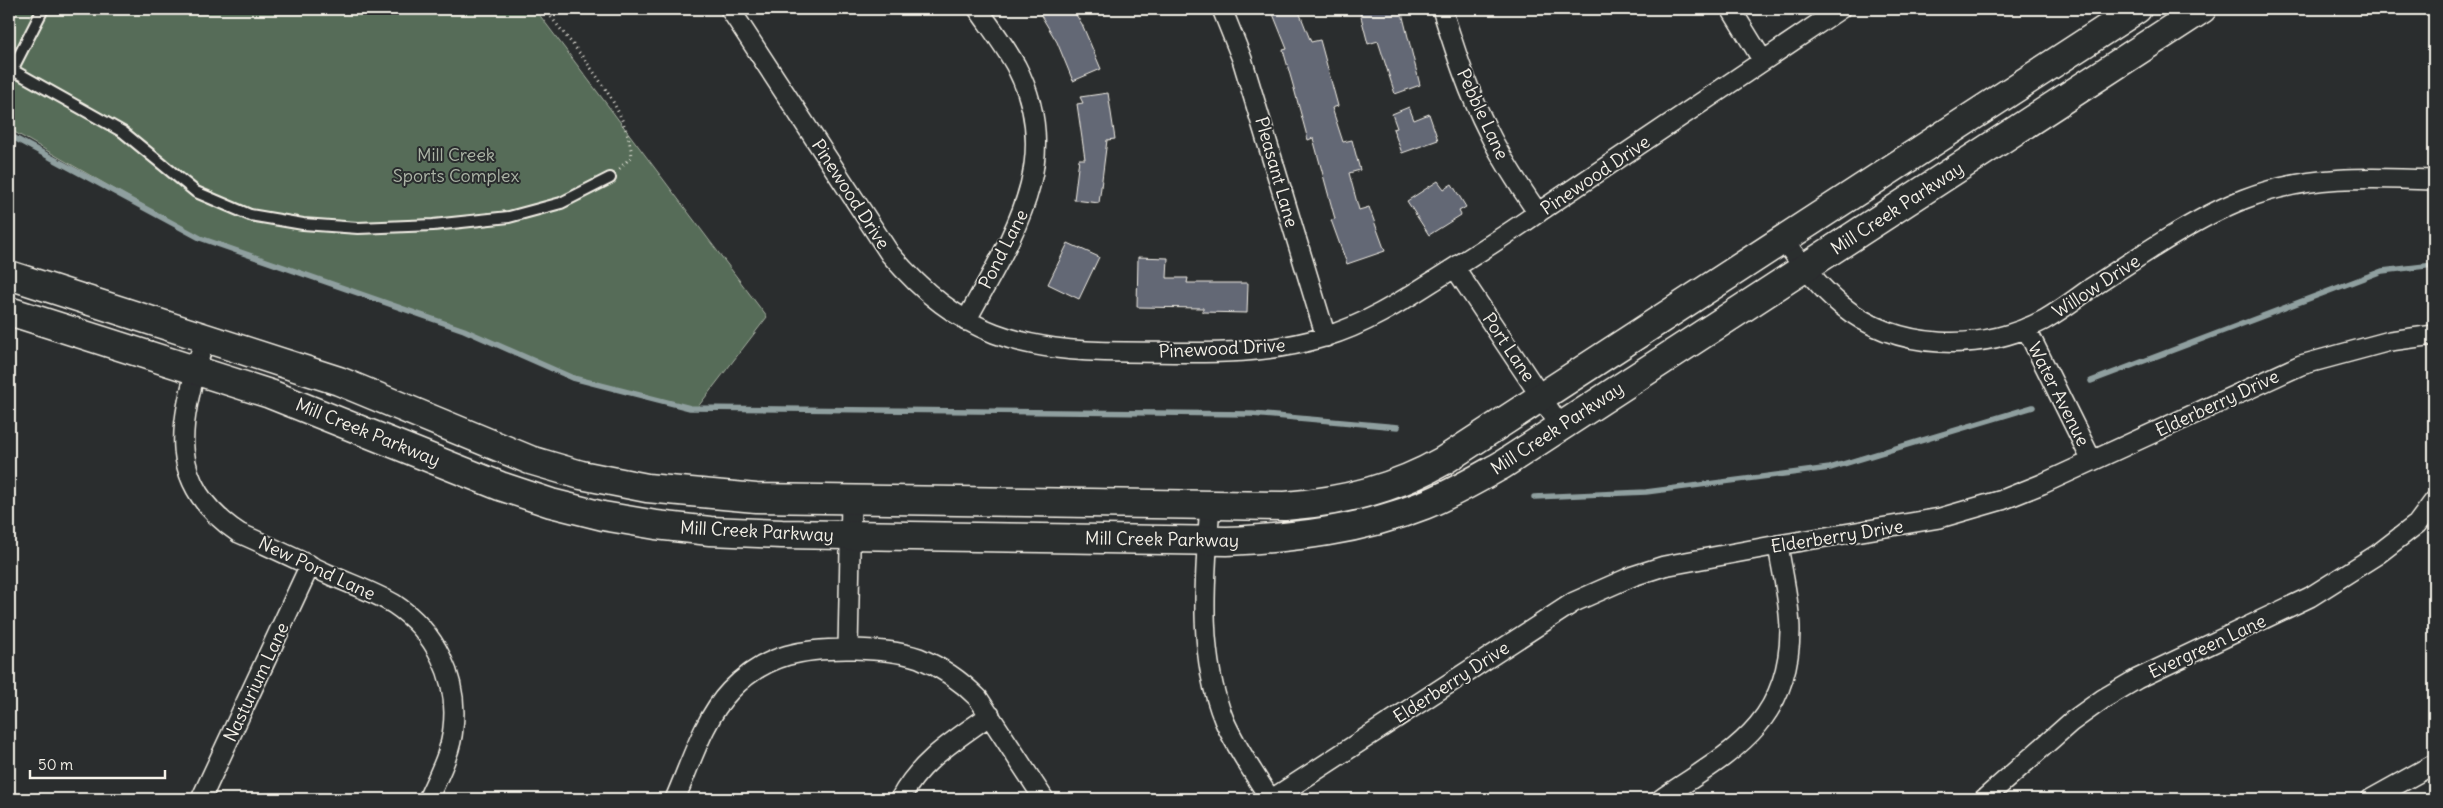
<svg xmlns="http://www.w3.org/2000/svg" width="2443" height="808" viewBox="0 0 2443 808" font-family="Delius,sans-serif">
<rect width="100%" height="100%" fill="#2a2d2e"/>
<filter id="ink" filterUnits="userSpaceOnUse"><feTurbulence type="fractalNoise" baseFrequency=".02" numOctaves="2"/><feDisplacementMap in="SourceGraphic" scale="10" xChannelSelector="R" yChannelSelector="G"/><feConvolveMatrix kernelMatrix="1 2 1 2 8 2 1 2 1" color-interpolation-filters="sRGB"/></filter>
<g filter="url(#ink)">
<!-- park -->
<path fill="#566c58" stroke="#a5aea0" d="M9 9H535L767 317 697 408 573 378 473 334 200 238 9 129Z"/>
<g fill="none" stroke-linecap="round" stroke-linejoin="round">
<!-- stream -->
<path stroke="#8f9f9f" stroke-width="5.5" d="M9 135 200 238 464 330 573 378 690 408 1252 414 1398 427
M2091 381 2382 271 2434 265
M1534 497 1646 492 1830 468 2033 407"/>
</g>
<!-- building -->
<path fill="#646775" stroke="#f4f1e8" d="M1037 9H1072L1082 24 1101 69 1073 81 1057 42Z
M1271 9H1298L1311 42 1320 40 1338 106 1332 108 1343 142 1352 140 1360 170 1349 173 1359 210 1369 207 1385 251 1347 264 1331 220 1335 219 1313 138 1308 140 1293 85 1283 50 1287 49Z
M1359 9H1401L1420 85 1395 94 1378 41 1368 44Z
M1108 93 1115 139 1107 140 1099 203 1074 200 1079 159H1085L1077 104 1083 103 1080 97Z
M1409 107 1414 120 1429 114 1438 140 1402 153 1393 129 1397 128 1392 114Z
M1438 181 1444 189 1452 184 1466 207 1459 211 1461 215 1429 235 1407 201Z
M1068 243 1099 257 1079 299 1048 284Z
M1138 257 1168 258 1167 278H1188L1187 283H1248L1247 313 1203 312V308L1137 307Z"/>
<g fill="none" stroke-linecap="round" stroke-linejoin="round">
<defs>
<path id="lane" d="M9 68 123 132 196 192 250 215 303 224 358 228 433 225 509 217 561 203 610 178
M12 70 43 9"/>
<path id="street" d="M730 9 890 254C960 336 1021 351 1125 352 1192 352 1260 357 1324 337 1365 325 1399 303 1435 280 1470 258 1505 236 1539 212 1640 145 1740 77 1840 9
M1222 9 1242 59 1326 337
M1442 9C1455 50 1468 92 1488 131 1502 160 1520 187 1538 213
M1731 9 1763 61
M1783 240C1801 263 1818 286 1841 305 1897 351 1981 353 2044 320 2060 311 2076 299 2091 288 2137 258 2193 219 2244 199 2306 175 2369 177 2434 180
M1455 268 1561 427
M966 321C1010 239 1066 162 1016 66 1005 46 991 28 978 9
M2026 328 2092 461
M205 337C184 414 158 479 239 533 269 546 298 560 328 574 350 584 374 592 394 604 435 631 459 679 453 728 451 753 438 776 428 799
M1210 505C1205 575 1197 654 1224 720 1236 748 1254 773 1270 799
M848 649 851 501
M201 799 310 565
M675 799C690 765 704 718 730 691 766 653 805 648 855 649 877 650 898 651 919 658 941 667 961 681 978 698L1044 799
M900 799C920 761 955 740 990 715
M1272 799 1574 602 1633 576 1664 566 1778 545 1940 518 2002 500 2042 484 2301 365 2390 341 2434 335
M1661 799C1729 753 1789 725 1790 631 1790 603 1782 572 1778 545
M1984 799 2071 722 2103 699 2137 679 2310 597 2378 554 2417 524 2434 501
M2371 799 2434 764"/>
<path id="secondary" d="M9 275 339 381 530 460 581 475 647 488 756 498 1285 506C1341 502 1394 489 1443 461L2137 9
M9 311 270 394 500 486 551 503 603 516 656 525 710 531 782 534 1227 541C1294 538 1361 530 1424 505 1452 494 1477 479 1502 465L2202 9"/>
</defs>
<!-- lane casing -->
<use href="#lane" stroke="#f4f1e8" stroke-width="14"/>
<!-- street casing -->
<use href="#street" stroke="#f4f1e8" stroke-width="22"/>
<!-- secondary casing -->
<use href="#secondary" stroke="#f4f1e8" stroke-width="31"/>
<!-- path -->
<path stroke="#f4f1e8" stroke-width="3" stroke-dasharray="1 4" stroke-linecap="butt" d="M545 9C577 52 626 102 632 156L619 169"/>
<!-- lane -->
<use href="#lane" stroke="#2a2d2e" stroke-width="10"/>
<!-- street -->
<use href="#street" stroke="#2a2d2e" stroke-width="19"/>
<!-- secondary -->
<use href="#secondary" stroke="#2a2d2e" stroke-width="28"/>
</g>
</g>
<g text-anchor="middle" dominant-baseline="central" stroke-width="4" stroke-linejoin="round" paint-order="stroke">
<!-- street labels -->
<g font-size="18" fill="#f4f1e8" stroke="#2a2d2e">
<text transform="translate(1483 114) rotate(65)">Pebble Lane</text>
<text transform="translate(1277 172) rotate(74)">Pleasant Lane</text>
<text transform="translate(1595 175) rotate(-34)">Pinewood Drive</text>
<text transform="translate(851 194) rotate(57)">Pinewood Drive</text>
<text transform="translate(1897 208) rotate(-33)">Mill Creek Parkway</text>
<text transform="translate(1003 249) rotate(-63)">Pond Lane</text>
<text transform="translate(2096 286) rotate(-33)">Willow Drive</text>
<text transform="translate(1509 347) rotate(56)">Port Lane</text>
<text transform="translate(1222 348) rotate(-3)">Pinewood Drive</text>
<text transform="translate(2059 394) rotate(63)">Water Avenue</text>
<text transform="translate(2217 403) rotate(-25)">Elderberry Drive</text>
<text transform="translate(1557 428) rotate(-33)">Mill Creek Parkway</text>
<text transform="translate(368 432) rotate(22)">Mill Creek Parkway</text>
<text transform="translate(757 531) rotate(3)">Mill Creek Parkway</text>
<text transform="translate(1837 536) rotate(-9)">Elderberry Drive</text>
<text transform="translate(1162 539) rotate(1)">Mill Creek Parkway</text>
<text transform="translate(317 568) rotate(25)">New Pond Lane</text>
<text transform="translate(2207 646) rotate(-25)">Evergreen Lane</text>
<text transform="translate(256 682) rotate(-65)">Nasturium Lane</text>
<text transform="translate(1451 682) rotate(-33)">Elderberry Drive</text>
</g>
<!-- park labels -->
<g font-size="18" fill="#adb5a7" stroke="#2a2d2e">
<text x="456" y="154">Mill Creek<tspan x="456" dy="21">Sports Complex</tspan></text>
</g>
</g>
<!-- margin -->
<rect width="2443" height="808" fill="none" stroke="#2a2d2e" stroke-width="30"/>
<rect x="15" y="15" width="2413" height="778" fill="none" stroke="#f4f1e8" stroke-width="2" filter="url(#ink)"/>
<!-- scale -->
<path d="M30 770v8h135v-8" fill="none" stroke="#f4f1e8" stroke-width="2.5"/>
<text x="38" y="770" font-size="15" fill="#f4f1e8" stroke="#2a2d2e" stroke-width="4" paint-order="stroke">50 m</text>
</svg>
